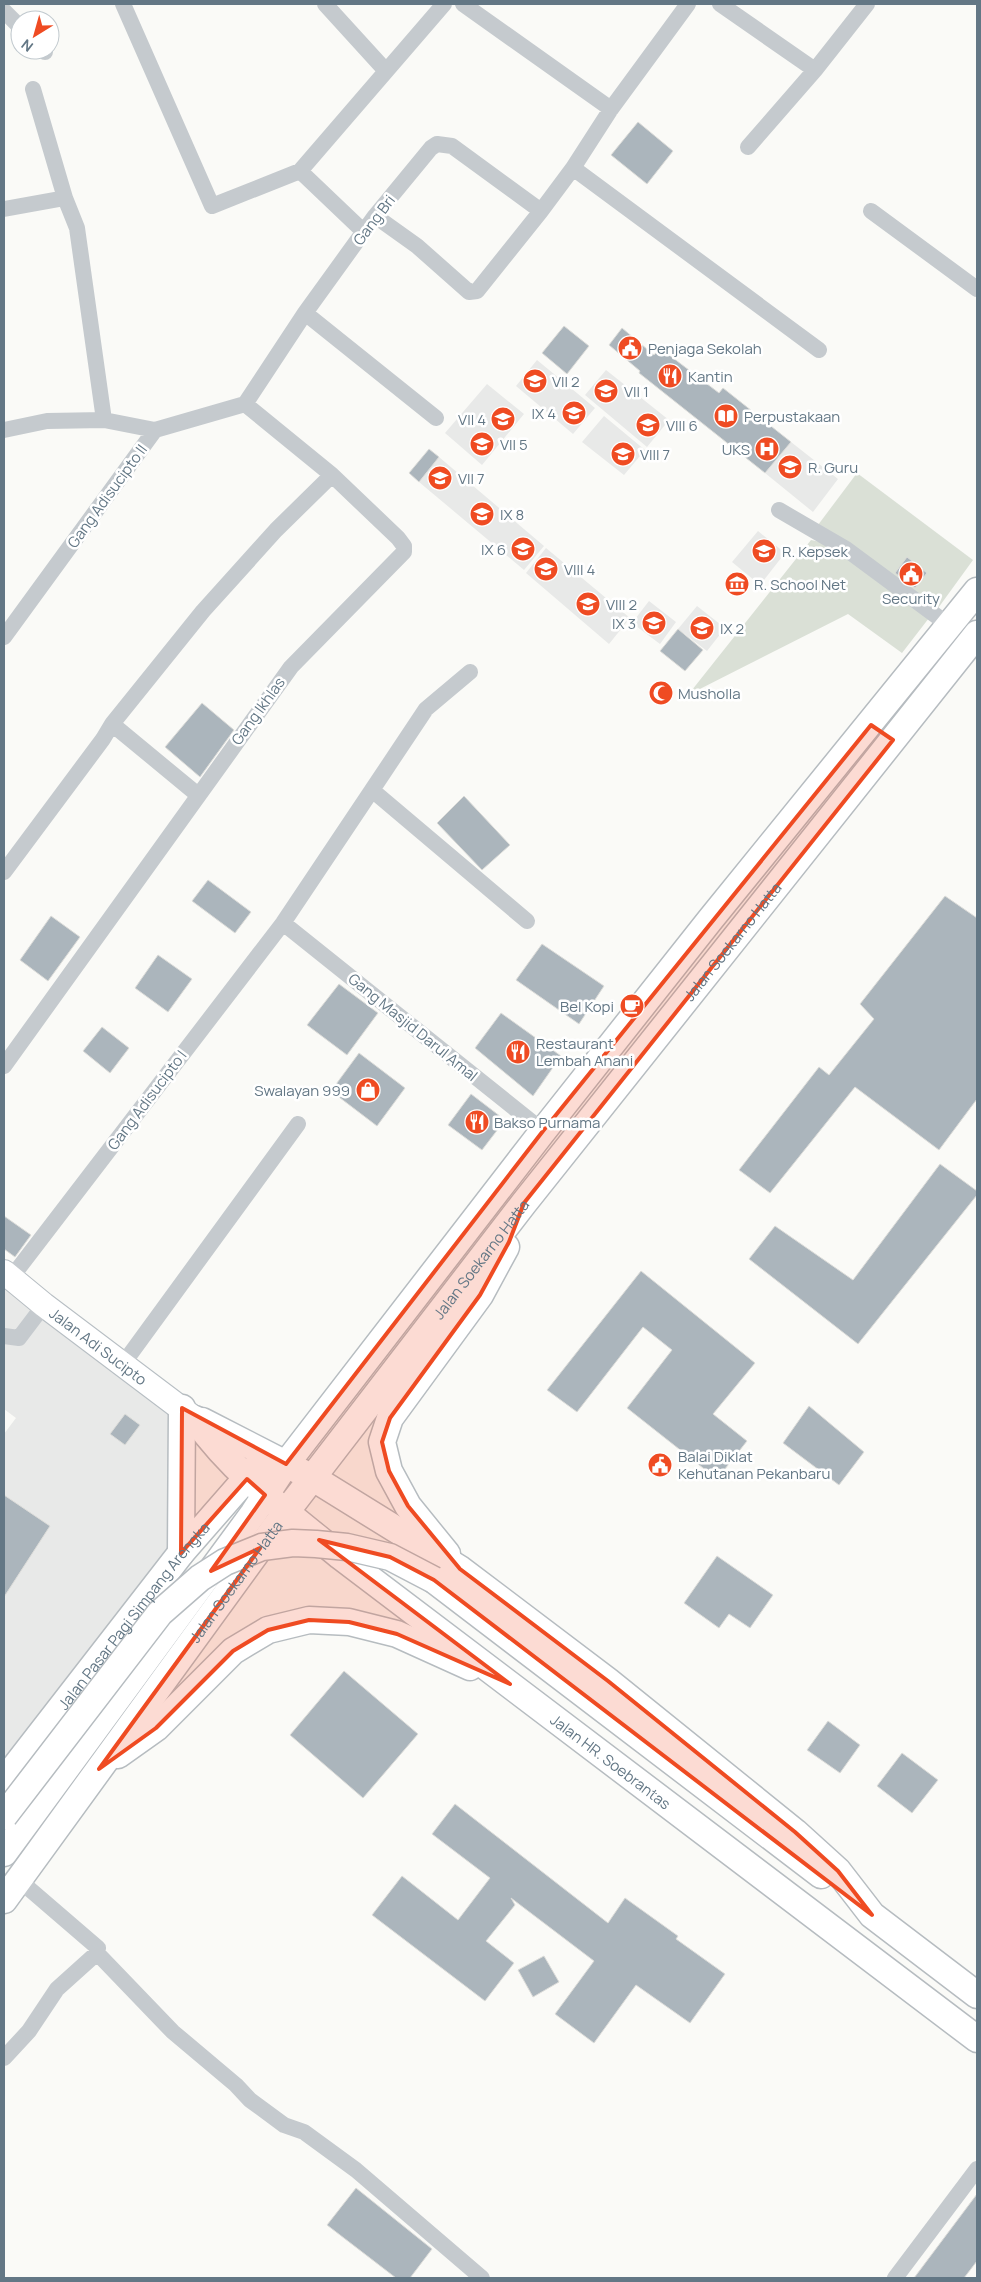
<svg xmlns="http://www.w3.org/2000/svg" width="981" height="2282" viewBox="0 0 981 2282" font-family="Manrope,sans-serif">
<rect width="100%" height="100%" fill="#fafaf7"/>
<!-- built -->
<path fill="#e8e9e8" d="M537 360 595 408 573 434 516 386Z
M606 370 669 420 647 447 585 395Z
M487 384 524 414 482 465 445 433Z
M604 416 645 450 624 475 582 442Z
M791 442 838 479 813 512 765 473Z
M439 457 544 546 524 570 419 482Z
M758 531 785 553 760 585 732 562Z
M546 548 630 618 609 644 526 573Z
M649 601 676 622 660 644 632 623Z
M697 606 725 628 707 651 678 629Z
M4 1279 167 1404 175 1548 4 1768V1434L16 1418 4 1409Z"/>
<!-- green -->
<path fill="#dae0d6" d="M857 473 973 560 936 611 815 529Z
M811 540 835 545 929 618 902 653 848 614 688 695Z"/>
<!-- building -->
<path fill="#abb5bc" stroke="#dcdcd9" d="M638 122 673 151 647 184 611 155Z
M564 326 589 346 567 374 542 353Z
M622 328 654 355 660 348 719 393 723 388 791 442 765 473 639 373 640 371 609 345Z
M429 449 439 457 419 482 409 473Z
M907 557 927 573 915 588 895 573Z
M678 629 703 650 685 671 660 651Z
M202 703 234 730 200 777 165 747Z
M464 796 510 845 482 870 437 823Z
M208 880 251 912 235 933 192 901Z
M945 896 977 918V1099L939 1150 855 1087 770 1193 739 1170 819 1067 829 1075 874 1019 860 1004Z
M51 916 80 937 48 981 20 960Z
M542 944 604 986 579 1024 516 980Z
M158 955 192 979 168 1012 135 988Z
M339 984 378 1013 347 1055 307 1025Z
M501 1013 561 1056 533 1096 475 1048Z
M102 1027 129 1048 110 1073 83 1051Z
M359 1053 405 1088 377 1126 331 1091Z
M471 1094 505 1120 482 1150 448 1125Z
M940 1164 977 1191V1195L858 1344 749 1259 775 1226 853 1280Z
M4 1216 31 1235 15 1257 4 1249Z
M641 1271 755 1363 713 1414 747 1441 717 1479 627 1408 672 1350 643 1327 577 1412 547 1390Z
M809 1406 864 1452 839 1485 783 1443Z
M125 1414 140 1425 125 1445 110 1434Z
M4 1495 50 1526 4 1597Z
M717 1556 773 1595 750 1628 729 1614 719 1628 684 1603Z
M344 1671 418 1734 363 1798 290 1735Z
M828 1721 860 1745 840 1773 807 1750Z
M902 1753 938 1780 912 1813 877 1786Z
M455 1804 608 1923 625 1898 678 1936 676 1939 725 1974 690 2023 636 1985 594 2043 555 2014 594 1961 511 1898 515 1905 486 1941 514 1963 485 2001 372 1915 402 1876 458 1920 490 1878 432 1834Z
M544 1956 559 1982 533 1997 518 1970Z
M356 2188 432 2249 410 2278H396L327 2225Z
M977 2194V2261L964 2278H914Z"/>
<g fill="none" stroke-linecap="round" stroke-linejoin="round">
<defs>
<g id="secondary">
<path id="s1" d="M4 1272 44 1305 195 1419"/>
</g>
<g id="primary">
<path id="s2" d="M195 1419C234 1474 289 1514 340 1556L977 2039"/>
<path d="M202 1421 313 1478 460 1569 608 1681 795 1832 838 1871 872 1915 977 1995"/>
<path d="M181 1553 182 1408"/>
<path d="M447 1554 408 1506 389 1471 382 1442 390 1418 480 1295 506 1247"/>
<path d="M434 1580 821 1875"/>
<path d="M118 1755 156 1728 233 1651 268 1630 309 1620 349 1622 397 1634 470 1667"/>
<path id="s3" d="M4 1781 181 1553 257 1466"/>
<path d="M4 1853 253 1514 286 1464 543 1131 710 920 977 591"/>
<path id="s4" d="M4 1900 286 1512 524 1203 977 634"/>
</g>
</defs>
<!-- secondary casing -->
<use href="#secondary" stroke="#b7bec3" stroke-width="26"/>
<!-- primary casing -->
<use href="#primary" stroke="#b6bcc0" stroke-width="29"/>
<!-- street -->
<path stroke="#c5cace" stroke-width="16" d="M123 4 212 206 300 171 444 4
M325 4 386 71
M463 4 611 109
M720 4 815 70
M4 11 20 27
M43 50 45 52
M33 89 65 198 77 228 104 420
M748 147 815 70 867 4
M573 168 819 350
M300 171 364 232
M4 209 65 198
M871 211 977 289
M375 216 417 246 469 292 477 291 541 211 573 168 611 109 688 4
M305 313 436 418
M245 404 305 313 375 216 431 148 437 144 452 146 541 211
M4 430 47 421 104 420 155 430
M779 510 846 549 950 626
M4 637 155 430 245 404
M112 724 203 611 276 530 332 475
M372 790 426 709 470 672
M4 872 103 739 112 724 198 795
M283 923 543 1131
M4 1066 291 667 404 552V546L398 538 332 475 245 404
M11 1278 283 923 372 790 527 921
M4 1336 19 1338 44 1305
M123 1364 298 1124
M97 1953 173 2032 236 2085 250 2100 284 2125 304 2132 356 2170 482 2278
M4 2058 29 2031 57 1989 97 1953 98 1948 19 1880
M895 2278 977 2169"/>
<!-- secondary -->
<use href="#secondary" stroke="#fff" stroke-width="24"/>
<!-- primary -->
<use href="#primary" stroke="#fff" stroke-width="26"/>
<defs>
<path id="primary-bridge" d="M4 1816 160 1613 200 1578 225 1562 262 1547 293 1543 316 1544 347 1547 390 1557 434 1580"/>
</defs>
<!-- primary-bridge casing -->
<use href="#primary-bridge" stroke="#b6bcc0" stroke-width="29" stroke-linecap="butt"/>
<!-- primary-bridge -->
<use href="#primary-bridge" stroke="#fff" stroke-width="26"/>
</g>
<!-- marked area -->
<path fill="#ef4b22" fill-opacity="0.2" stroke="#ef4b22" stroke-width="4" stroke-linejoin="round" d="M871 725 893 740 524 1203 509 1242 480 1295 390 1418 382 1442 389 1471 408 1506 460 1569 608 1681 795 1832 838 1871 872 1915 434 1580 390 1557 319 1540 510 1684 397 1634 349 1622 309 1620 268 1630 233 1651 156 1728 99 1769 260 1548 211 1571 265 1495 247 1479 181 1553 182 1408 286 1464 543 1131Z"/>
<!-- icons -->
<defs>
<symbol id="civic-disc" viewBox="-11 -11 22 22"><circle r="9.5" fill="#ef4b22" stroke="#fff"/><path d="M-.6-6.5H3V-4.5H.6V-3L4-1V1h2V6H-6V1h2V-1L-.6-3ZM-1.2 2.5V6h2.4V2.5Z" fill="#fff"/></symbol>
<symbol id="restaurant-disc" viewBox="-11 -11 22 22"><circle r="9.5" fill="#ef4b22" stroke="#fff"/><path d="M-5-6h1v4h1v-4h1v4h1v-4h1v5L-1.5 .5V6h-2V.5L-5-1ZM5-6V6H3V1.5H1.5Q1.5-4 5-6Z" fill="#fff"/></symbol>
<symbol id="school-disc" viewBox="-11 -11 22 22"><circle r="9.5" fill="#ef4b22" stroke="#fff"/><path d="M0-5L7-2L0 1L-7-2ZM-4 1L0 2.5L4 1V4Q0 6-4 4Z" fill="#fff"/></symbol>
<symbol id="library-disc" viewBox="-11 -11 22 22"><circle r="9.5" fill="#ef4b22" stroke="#fff"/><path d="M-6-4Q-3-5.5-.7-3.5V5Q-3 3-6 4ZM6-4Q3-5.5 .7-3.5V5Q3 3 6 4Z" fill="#fff"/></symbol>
<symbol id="hospital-disc" viewBox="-11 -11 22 22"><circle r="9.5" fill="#ef4b22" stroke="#fff"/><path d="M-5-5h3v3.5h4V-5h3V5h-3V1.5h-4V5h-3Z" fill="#fff"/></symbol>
<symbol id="university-disc" viewBox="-11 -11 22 22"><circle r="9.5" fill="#ef4b22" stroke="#fff"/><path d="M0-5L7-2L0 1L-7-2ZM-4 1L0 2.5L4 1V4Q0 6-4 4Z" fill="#fff"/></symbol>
<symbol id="museum-disc" viewBox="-11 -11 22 22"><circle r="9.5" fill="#ef4b22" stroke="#fff"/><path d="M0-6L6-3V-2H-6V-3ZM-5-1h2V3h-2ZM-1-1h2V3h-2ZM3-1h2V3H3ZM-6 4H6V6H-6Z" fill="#fff"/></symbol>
<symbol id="mosque-disc" viewBox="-11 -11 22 22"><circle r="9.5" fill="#ef4b22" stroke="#fff"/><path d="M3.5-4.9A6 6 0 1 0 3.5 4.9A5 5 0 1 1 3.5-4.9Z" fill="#fff"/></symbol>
<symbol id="cafe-disc" viewBox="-11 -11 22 22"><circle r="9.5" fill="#ef4b22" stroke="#fff"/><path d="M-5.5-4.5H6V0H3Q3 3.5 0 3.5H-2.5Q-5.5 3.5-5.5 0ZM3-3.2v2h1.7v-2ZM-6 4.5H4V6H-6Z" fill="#fff"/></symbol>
<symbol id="shop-disc" viewBox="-11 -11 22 22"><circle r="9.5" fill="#ef4b22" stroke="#fff"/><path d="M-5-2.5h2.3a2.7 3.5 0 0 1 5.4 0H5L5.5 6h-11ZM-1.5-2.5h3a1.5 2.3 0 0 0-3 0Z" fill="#fff"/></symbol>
</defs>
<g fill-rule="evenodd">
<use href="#civic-disc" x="616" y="334" width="28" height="28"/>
<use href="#restaurant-disc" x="656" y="362" width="28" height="28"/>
<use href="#school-disc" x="521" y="367" width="28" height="28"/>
<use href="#school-disc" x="592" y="377" width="28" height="28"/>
<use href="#school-disc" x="560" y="399" width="28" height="28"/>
<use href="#library-disc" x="712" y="402" width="28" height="28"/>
<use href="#school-disc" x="489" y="405" width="28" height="28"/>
<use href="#school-disc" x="634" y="411" width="28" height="28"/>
<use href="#school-disc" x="468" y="430" width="28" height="28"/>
<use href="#hospital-disc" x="753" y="435" width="28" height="28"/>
<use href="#school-disc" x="609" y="440" width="28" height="28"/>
<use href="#university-disc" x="776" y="453" width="28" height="28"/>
<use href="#school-disc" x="426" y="464" width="28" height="28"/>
<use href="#school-disc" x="468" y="500" width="28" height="28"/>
<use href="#school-disc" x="509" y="535" width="28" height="28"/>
<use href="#university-disc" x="750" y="537" width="28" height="28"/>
<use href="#school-disc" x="532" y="555" width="28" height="28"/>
<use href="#civic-disc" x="897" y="560" width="28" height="28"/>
<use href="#museum-disc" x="723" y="570" width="28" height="28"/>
<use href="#school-disc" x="574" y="590" width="28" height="28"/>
<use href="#school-disc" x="640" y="609" width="28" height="28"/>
<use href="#school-disc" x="688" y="614" width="28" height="28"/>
<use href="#mosque-disc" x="647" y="679" width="28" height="28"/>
<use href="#cafe-disc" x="618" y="992" width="28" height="28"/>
<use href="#restaurant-disc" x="504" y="1038" width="28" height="28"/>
<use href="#shop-disc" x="354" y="1076" width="28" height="28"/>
<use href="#restaurant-disc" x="463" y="1108" width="28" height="28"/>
<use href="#civic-disc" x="646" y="1451" width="28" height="28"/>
</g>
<g text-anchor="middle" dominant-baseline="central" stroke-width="5" stroke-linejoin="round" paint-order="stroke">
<!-- street labels -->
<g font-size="15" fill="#637785" stroke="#fff">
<text transform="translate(374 220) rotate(-53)">Gang Bri</text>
<text transform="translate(107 496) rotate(-54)">Gang Adisucipto II</text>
<text transform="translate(258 711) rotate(-54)">Gang Ikhlas</text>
<text stroke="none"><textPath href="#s4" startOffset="1204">Jalan Soekarno Hatta</textPath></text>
<text transform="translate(413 1027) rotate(39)">Gang Masjid Darul Amal</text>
<text transform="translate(147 1100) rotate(-53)">Gang Adisucipto I</text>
<text stroke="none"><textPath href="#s4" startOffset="799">Jalan Soekarno Hatta</textPath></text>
<text stroke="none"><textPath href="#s1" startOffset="120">Jalan Adi Sucipto</textPath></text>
<text stroke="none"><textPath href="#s4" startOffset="394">Jalan Soekarno Hatta</textPath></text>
<text stroke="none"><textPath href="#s3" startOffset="210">Jalan Pasar Pagi Simpang Arengka</textPath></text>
<text stroke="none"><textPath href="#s2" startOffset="540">Jalan HR. Soebrantas</textPath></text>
</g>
<!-- poi labels -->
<g font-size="15" fill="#637785" stroke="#fff" text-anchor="start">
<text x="648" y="348">Penjaga Sekolah</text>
<text x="688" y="376">Kantin</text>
<text x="552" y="381">VII 2</text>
<text x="624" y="391">VII 1</text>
<text x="556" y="413" text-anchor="end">IX 4</text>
<text x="744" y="416">Perpustakaan</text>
<text x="486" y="419" text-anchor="end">VII 4</text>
<text x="666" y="425">VIII 6</text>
<text x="500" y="444">VII 5</text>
<text x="750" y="449" text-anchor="end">UKS</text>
<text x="640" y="454">VIII 7</text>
<text x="808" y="467">R. Guru</text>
<text x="458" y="478">VII 7</text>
<text x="500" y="514">IX 8</text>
<text x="506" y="549" text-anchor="end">IX 6</text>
<text x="782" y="551">R. Kepsek</text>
<text x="564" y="569">VIII 4</text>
<text x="754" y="584">R. School Net</text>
<text x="911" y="598" text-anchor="middle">Security</text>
<text x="606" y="604">VIII 2</text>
<text x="636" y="623" text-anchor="end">IX 3</text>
<text x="720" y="628">IX 2</text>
<text x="678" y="693">Musholla</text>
<text x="614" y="1006" text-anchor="end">Bel Kopi</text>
<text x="536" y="1043">Restaurant<tspan x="536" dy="17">Lembah Anani</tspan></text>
<text x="350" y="1090" text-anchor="end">Swalayan 999</text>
<text x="494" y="1122">Bakso Purnama</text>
<text x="678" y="1456">Balai Diklat<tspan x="678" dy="17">Kehutanan Pekanbaru</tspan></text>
</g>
</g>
<!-- border -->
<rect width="981" height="2282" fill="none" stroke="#637785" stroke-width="10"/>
<!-- north arrow -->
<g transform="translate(35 35) rotate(217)"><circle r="24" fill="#ffffff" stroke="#c1c9ce"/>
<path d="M0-4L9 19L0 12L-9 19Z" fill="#ef4b22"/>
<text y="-8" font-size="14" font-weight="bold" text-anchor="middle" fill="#637785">N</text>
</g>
</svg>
